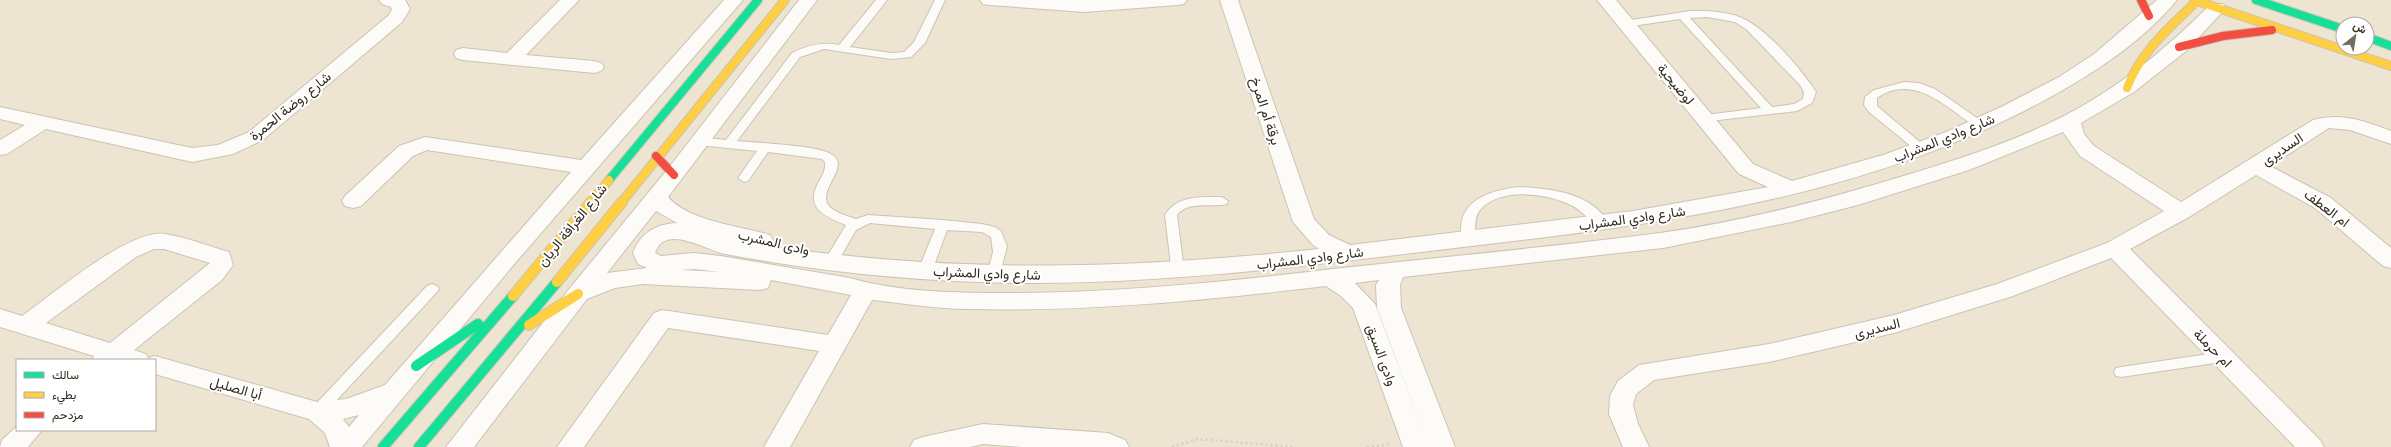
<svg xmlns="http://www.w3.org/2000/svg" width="2391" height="447" viewBox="0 0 2391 447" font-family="Ubuntu,Vazirmatn,sans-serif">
<rect width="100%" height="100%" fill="#eee4d2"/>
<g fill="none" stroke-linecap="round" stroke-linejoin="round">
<defs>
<path id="lane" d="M876 0H887L850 47 891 53 904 52 914 42 935 0H945L925 43 911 57 891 59 824 49 800 57 737 141C757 143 817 145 831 154 851 166 820 187 827 203 831 212 848 216 856 219L868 215 943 220 982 224 995 227 1001 231 1007 246 999 278 994 280 987 275 993 252 991 237 982 232 947 230 932 271 925 276 918 271 935 229 870 223 856 230 840 258H830L828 255 846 225C825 216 805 209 818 183 822 176 826 170 825 162L822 159 768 152 748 181 744 182 738 178 757 151 698 145 692 141 698 137 726 140 792 53C808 45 822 42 839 45Z
M1690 11C1708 11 1726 11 1742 18 1767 29 1801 69 1816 92L1812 103 1797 111 1701 122 1699 119 1701 116 1705 115 1761 108 1680 19 1625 27 1620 24 1625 21ZM1707 17 1735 22 1747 30 1800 85 1804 92 1803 99 1794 104 1772 107 1690 18Z
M1904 82 1919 83 1935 89 1987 125 1981 129 1977 128C1948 108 1913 72 1877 98V106L1928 149 1926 152H1918L1869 112 1864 105 1865 97 1874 90Z
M1519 187C1550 188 1591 193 1608 222L1607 225C1595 228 1582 210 1571 205 1547 193 1500 187 1480 210 1472 220 1478 232 1472 242H1462C1460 238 1461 232 1461 227 1463 197 1495 190 1519 187Z
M1222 197 1228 201 1227 204C1212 208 1188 200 1177 215L1184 271 1177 276 1172 274 1165 215C1177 195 1201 197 1222 197Z
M432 284 437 286 439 289 437 292 322 416 317 418 312 416 309 412 312 408 427 286Z
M2222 352 2227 353 2229 357 2227 361 2222 362 2121 377 2116 376 2114 372 2116 368 2121 367Z"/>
<path id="street" d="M379 0H405L410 9 402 22 263 140 233 154 192 162 46 129 7 154 0 155V140L25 125 0 119V107L192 148 218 145 249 132 389 15 392 9 391 7 382 4Z
M560 0H579L526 55 594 61 601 63 604 67 601 71 594 73 463 60 456 58 454 54 456 50 463 48 507 53Z
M724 0H743L516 262 362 447H330L325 433 309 419 155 374V360H92L94 356 0 327V309L22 316C52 295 130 228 165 234 186 237 208 246 229 252L233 265 222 280 134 350 146 354 148 358 155 356 317 402 346 399 385 385 571 172 427 150 413 156 361 206 353 208 345 206 342 201 345 196 399 146 425 137 581 160ZM154 249H164L210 263 110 343 46 323 136 257ZM359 415 349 427 343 419Z
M799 0H817L668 197C688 221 740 226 770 235L773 240 769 246C958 274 1130 269 1319 249L1313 245 1293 222 1220 0H1238L1314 219 1329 235 1350 245 1633 211 1768 187 1739 174 1597 0H1616L1753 164 1792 181 1883 155 1946 132 2003 106 2059 77 2094 54 2157 0H2177C2137 48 2079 83 2024 111 1837 206 1627 228 1421 252 1288 268 1154 284 1020 283 921 282 822 272 725 254 705 250 665 223 655 253L661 256 694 253 721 256 850 278C898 292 956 293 1006 293 1116 293 1224 282 1333 269 1442 257 1552 247 1660 233 1745 221 1829 199 1910 174 1962 158 2015 141 2064 116 2120 87 2166 49 2211 4H2223L2226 8 2186 51 2134 92 2081 123 2084 134 2094 146 2181 202 2313 120C2341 112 2365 121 2391 131V144L2350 130 2329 128 2270 166 2331 198 2391 248V268L2383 266 2315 208 2256 175 2189 217 2130 249 2320 440 2324 447H2295L2111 258 2013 296 1894 333 1769 362 1654 380 1636 394 1633 405 1638 424 1649 447H1623L1609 414 1610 396 1618 381 1639 365 1769 344 1894 315 1997 284 2107 243 2164 211 2080 156 2063 132 1969 170 1858 205 1791 222 1663 248 1403 277 1400 285 1401 308 1455 447H1403L1353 308 1341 296 1326 286C1207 300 1089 312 968 309 936 309 904 303 872 300L790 447H764L819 351 668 328 584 447H557L654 313 662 310 828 335 851 295 771 280 768 288 760 290 643 284 615 288 587 299 474 447H446L570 288 667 170ZM656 211 677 223C656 224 640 233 633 253L638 264 647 268 607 273ZM694 269 721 272H722L681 270ZM1379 280 1376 285 1377 308 1425 436 1375 304 1355 283Z
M980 0H1187L1184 4 1178 5 1085 12 989 5 983 4Z
M983 424 1108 433 1125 440 1129 447H1022L983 444 970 447H910L914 440 923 437Z
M17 426V430H42L28 447H0L2 440Z"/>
<path id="fast-far1" d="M2256 0 2343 29
M2367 37 2391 46
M609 180 758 0"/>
<path id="fast" d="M416 366 478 324
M383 447 513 296
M419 447 557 282"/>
<path id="slow-far1" d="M2194 0 2391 66
M2127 88C2141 51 2170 27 2198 0
M590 203 609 180
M621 203 785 0"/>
<path id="slow" d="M557 282 622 202
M513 296 591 202
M529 325 578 294"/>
<path id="jam" d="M2141 0 2149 16
M2179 47 2223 36 2272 30
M656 156 674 175"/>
</defs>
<!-- lane casing -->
<use href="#lane" stroke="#cbc3b5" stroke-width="2"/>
<!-- street casing -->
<use href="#street" stroke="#cbc3b5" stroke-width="2"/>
<!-- fast-far1 casing -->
<use href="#fast-far1" stroke="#cbc3b5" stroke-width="10"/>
<!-- fast casing -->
<use href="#fast" stroke="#cbc3b5" stroke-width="12"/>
<!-- slow-far1 casing -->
<use href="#slow-far1" stroke="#cbc3b5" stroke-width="10"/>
<!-- slow casing -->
<use href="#slow" stroke="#cbc3b5" stroke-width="12"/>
<!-- jam casing -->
<use href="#jam" stroke="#cbc3b5" stroke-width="10"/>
<!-- path -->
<path stroke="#d2d0ca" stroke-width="2.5" stroke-dasharray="2 3" stroke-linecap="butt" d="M1172 447 1197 439 1295 447
M1367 447 1391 444"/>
<!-- lane -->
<use href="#lane" fill="#fcfbf8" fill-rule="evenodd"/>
<!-- street -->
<use href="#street" fill="#fcfbf8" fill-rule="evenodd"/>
<!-- fast-far1 -->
<use href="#fast-far1" stroke="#16e098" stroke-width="8"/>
<!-- fast -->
<use href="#fast" stroke="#16e098" stroke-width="10"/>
<!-- slow-far1 -->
<use href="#slow-far1" stroke="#ffcf43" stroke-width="8"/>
<!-- slow -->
<use href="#slow" stroke="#ffcf43" stroke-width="10"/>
<!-- jam -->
<use href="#jam" stroke="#f24e42" stroke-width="8"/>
</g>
<g text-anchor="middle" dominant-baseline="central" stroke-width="4" stroke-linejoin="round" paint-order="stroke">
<!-- street labels -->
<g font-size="14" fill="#322b1e" stroke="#fff">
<text transform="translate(1676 84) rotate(50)">لوضيحية</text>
<text transform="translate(290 106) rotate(-39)">شارع روضة الحمرة</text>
<text transform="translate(1266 111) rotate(72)">برقة أم المرخ</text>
<text transform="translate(1944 138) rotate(-22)">شارع وادي المشراب</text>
<text transform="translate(2282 149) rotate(-34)">السديرى</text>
<text transform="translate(2327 208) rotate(37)">ام العطف</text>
<text transform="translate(1632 218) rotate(-8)">شارع وادي المشراب</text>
<text transform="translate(572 225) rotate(-51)">شارع الغرافة الريان</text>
<text transform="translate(774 242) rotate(13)">وادى المشرب</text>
<text transform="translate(1310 258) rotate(-7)">شارع وادي المشراب</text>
<text transform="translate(987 273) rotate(2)">شارع وادي المشراب</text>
<text transform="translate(1877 328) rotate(-14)">السديرى</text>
<text transform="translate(2213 348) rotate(45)">ام حرملة</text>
<text transform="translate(1382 355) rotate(70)">وادى السيق</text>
<text transform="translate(236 388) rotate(16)">أبا الصليل</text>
</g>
</g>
<!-- legend -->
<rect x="16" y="359" width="140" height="72" fill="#ffffff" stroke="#adaaa5"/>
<rect x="24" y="372" width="20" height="6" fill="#16e098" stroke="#adaaa5"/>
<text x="52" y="379" font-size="12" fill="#322b1e">سالك</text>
<rect x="24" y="392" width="20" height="6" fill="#ffcf43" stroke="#adaaa5"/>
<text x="52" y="399" font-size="12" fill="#322b1e">بطيء</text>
<rect x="24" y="412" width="20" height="6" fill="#f24e42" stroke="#adaaa5"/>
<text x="52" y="419" font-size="12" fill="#322b1e">مزدحم</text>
<!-- north arrow -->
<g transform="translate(2355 36) rotate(30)"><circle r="19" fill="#ffffff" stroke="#adaaa5"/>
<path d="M0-3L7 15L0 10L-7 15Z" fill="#746c5d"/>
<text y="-6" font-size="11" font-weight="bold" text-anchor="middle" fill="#322b1e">ش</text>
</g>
</svg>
